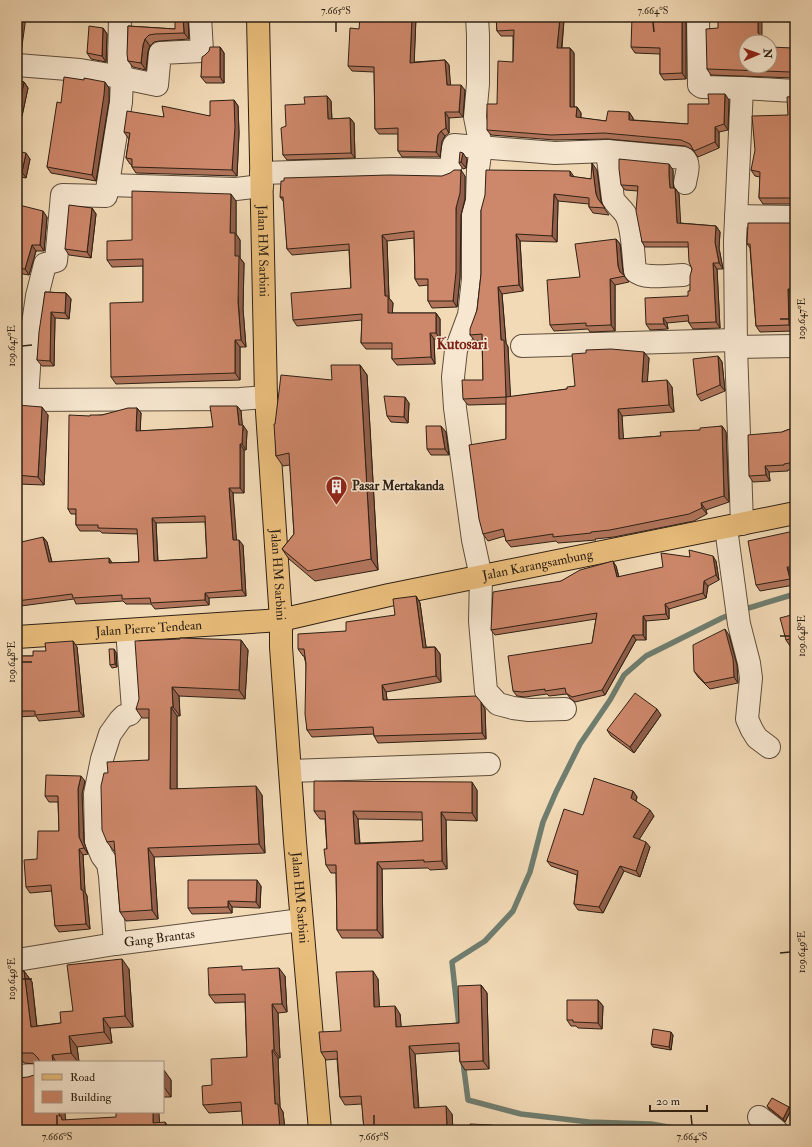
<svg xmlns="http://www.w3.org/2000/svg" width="812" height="1147" viewBox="0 0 812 1147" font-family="'IM FELL Double Pica',serif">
<rect width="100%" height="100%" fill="#f2dab6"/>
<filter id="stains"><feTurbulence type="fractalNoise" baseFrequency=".005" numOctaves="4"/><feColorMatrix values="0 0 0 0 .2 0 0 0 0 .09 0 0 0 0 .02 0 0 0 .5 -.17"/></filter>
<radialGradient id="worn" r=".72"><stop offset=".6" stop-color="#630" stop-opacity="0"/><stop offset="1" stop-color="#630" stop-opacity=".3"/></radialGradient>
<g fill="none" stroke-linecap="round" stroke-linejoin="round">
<!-- stream -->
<path stroke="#6f7d6f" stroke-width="5.5" d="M742 610 795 594
M459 1026 452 962 485 941 513 911 530 872 543 822 556 792 580 744 610 700 624 675 646 656 722 618 734 613
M463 1062 468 1100 521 1114 589 1122 651 1124 685 1130"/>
<defs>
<g id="minor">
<path d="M477 17 478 35V84L475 117 481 147 478 169 477 201 473 215V279L469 315 456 350 453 377 455 408 473 540 481 577 480 621 486 691 498 704 513 708 529 710 565 709"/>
<path d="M698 17 699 85 702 87 742 88 735 240 736 347 742 524"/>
<path d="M17 65 80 70 104 74 157 85 160 53 202 51 200 17"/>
<path d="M742 88 795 91"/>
<path d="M607 151 613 199C617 206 624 210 627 217 633 231 633 254 635 271 645 280 670 275 683 275"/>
<path d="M261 173 393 169 447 170C455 165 450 153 454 145L555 153 607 151 684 158C691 164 686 175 685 183"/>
<path d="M108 185 236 189 262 186"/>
<path d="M736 216 795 217"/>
<path d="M522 346 736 340"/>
<path d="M736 347 795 346"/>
<path d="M27 399 31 337 37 296 45 264 56 261 62 195 106 196 121 102 122 78 119 62 120 17"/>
<path d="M17 400 240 399 266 397"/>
<path d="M726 528 739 624 749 663 751 678 747 719 752 730 757 738 769 747"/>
<path d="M290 771 489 764"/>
<path d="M115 944 110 876 108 864 102 856 96 842 95 794 102 759 110 734 120 720 124 716 130 714 133 709 127 630"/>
<path id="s1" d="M17 960 115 944 301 920"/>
<path d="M17 1076 35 1075"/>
<path d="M759 1117 776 1130"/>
</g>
<g id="major">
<path id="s2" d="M258 17 266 397 281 620V647L295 842 320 1130"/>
<path id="s3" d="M17 637 281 620 389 595 795 513"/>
</g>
</defs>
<!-- minor casing -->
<use href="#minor" stroke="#5f4e3c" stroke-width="24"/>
<!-- major casing -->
<use href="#major" stroke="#2e2014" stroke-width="24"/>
<!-- minor -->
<use href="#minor" stroke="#f7e7d0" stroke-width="22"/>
<!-- major -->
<use href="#major" stroke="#e9bd7b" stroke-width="22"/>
</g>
<!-- wall -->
<path fill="#b0745b" stroke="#2e2014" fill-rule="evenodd" d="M17 17 21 53H17Z
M188 17 189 39 159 41 154 42 150 46 148 51 146 70 133 67 128 61V26L175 29Z
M416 17 414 62 445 60 449 65 450 85 465 90 463 117 449 118V133L445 136 442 141 440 157H402L398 151V134H379L375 129 374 72 352 71 348 66Z
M496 17H563L564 20 562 48H570L574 53V107H577L581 113V118L606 121 629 112 633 118V120L688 124 709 104 729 100 728 130 719 132V148L698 157 693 150 685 146 608 139 555 140 491 135 487 130 513 62V36H501L497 31Z
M686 17V79L664 80 660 74V54L635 53 631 47Z
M103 28 107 34 106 62 91 59 87 53Z
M718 28 762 37 764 39 746 66 793 48 795 42V78L711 75 707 69Z
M220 47 224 53V83H206L201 77 205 55Z
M17 74 19 78V81L24 82 28 88 22 116H17Z
M109 88V101L96 181 51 173 47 167 61 103Z
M327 96 331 101 332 119 350 118 354 123 355 158 287 160 283 155 286 126 305 104Z
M795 96V204H763L759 198 760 177 755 176 751 170 788 115Z
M234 100 238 106 239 133 237 176 136 173 132 167V165L130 164 126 158 129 138H128L124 132 164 117 210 116Z
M17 151 30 159 26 178 21 177 17 193Z
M467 159 466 168 463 169 459 163Z
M597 170 601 201 602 205 609 215 593 213 589 207V204L558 201 557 242 520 241 523 291 502 294 506 343 508 347 510 397 567 389 575 386 649 358 647 382 672 387 674 412 622 416 623 439 661 436 700 430 722 426 726 432 729 502 706 510 707 514 694 521 614 537 595 539 596 540 558 543 556 541 511 547 506 541 505 536 488 541 483 534 506 439V404L468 405 463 399 483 380 482 341H475L470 335 477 310 481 274V210L574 177 591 179Z
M673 170V181L674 188H675L679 194 680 223 716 226 720 232 719 248 723 269H717L720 328 693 329 689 323 688 321 667 323 668 329 650 330 646 324 688 296 690 291 692 269 689 247H645L642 242 638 191 625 190 621 185Z
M465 176V199L461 215 460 278 457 307 432 308 428 301V285L419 286 415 279 414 238 387 241 389 298 393 303 392 313H436L440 319V339H434L435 364 397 365 392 359V349H366L361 343 362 320 297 326 293 320 351 288 349 250 292 255 287 249 284 202 280 197Z
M236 201V234L240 240V258L244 263 243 309 246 347H240V380L116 384 111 377 143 302V266L112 267 107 260 132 240Z
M92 208 96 214 91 258 69 255 65 249Z
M17 215 47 217 44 251H36L29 275 17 273Z
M795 222V295H792L793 331 760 332 756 326 750 248 747 244 791 223Z
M616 239 620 244 623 272V275L629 282 615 285V331L590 332 588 329 554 331 550 325 580 277Z
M45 292 66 293 71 299 69 319 55 318 54 366H42L37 360Z
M718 356 722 362 725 391 701 401 697 395Z
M360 365 367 375 378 570 315 581 289 559 282 549 294 534 290 465 283 466 276 456 275 424 332 380Z
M409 403 408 423 391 422 387 416Z
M17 405 48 415 44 485 18 484 17 482Z
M237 406 241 411 242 425 247 431 246 450H244V493H233L236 540 243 545 246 596 209 598V605L155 609 151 604H126L123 601 76 604 74 599 21 606 17 601V568L43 537 47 542 52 562 112 563 139 562 138 534 102 533 100 531H80L76 525V514H71L68 509 90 416 102 415 137 408 141 413 140 431 213 427ZM205 522 207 558 158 561 156 523Z
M795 427V469L788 470V471L769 472 770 481 753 482 749 476 782 432Z
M446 432 449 455H431L427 449Z
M794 531 795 532V573H791L794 585 760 591 756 585Z
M716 561 719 580 708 586 706 598 669 609V619L646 621V640H636L605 695 575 702 570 698 567 694 549 696 547 694 525 697 517 696 513 691 592 643 596 619 495 635 491 630 561 581 616 566 619 577Z
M416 596 420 603 426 647H435L440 654 441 682 386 692 387 700 485 709 486 739 378 743 374 736V734L312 737 307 730 306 664 304 656H303L298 649 346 631 395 615Z
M795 614V644L790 646 786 640Z
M729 635 737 665 738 683 710 689 698 677 694 671Z
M241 640 248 650 245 699 179 696 180 716H177V789L262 795 265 853 154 857 158 919 126 921 120 912 115 850 114 851 107 842 108 773 149 760V718H142L136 709Z
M77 647 84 717 39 721 36 716 17 717V656H33L46 651Z
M116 652 117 667 112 668 110 665Z
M661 715 634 753 611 736 607 730Z
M85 781 82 794 84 842 88 854 83 855 85 892 87 896 90 929 59 932 55 926 52 891 30 893 26 887 37 859 59 831 58 802H49L45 796Z
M477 790V821L446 820 447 869 430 870 428 868 382 869 383 938H342L337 930 336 873H331L326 865 327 849 325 819H320L314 811ZM358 819 423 820V841L360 843Z
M633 791 637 797 636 801 654 816 639 839 650 847 640 877 624 871 603 913 578 910 574 904 577 875 551 866 547 861 583 815Z
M261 886 260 908 232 907V913L192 914 188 908Z
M129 969 133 1027 110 1028 112 1043 77 1047 79 1062H35V1064L24 1063 17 1053V972L24 971 32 982 37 1026 61 1023 73 1011Z
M245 970 285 976 287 1012 278 1013 280 1058H278L280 1107 283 1112 285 1130H243L242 1111 209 1113 203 1105 212 1085 247 1057 245 1002 215 1003 209 995Z
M378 979 379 1007 400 1014 401 1027 459 1023 481 985 487 993 489 1069 465 1070 460 1062 459 1051 415 1054 419 1108 452 1114 453 1130H364L362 1104 345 1105 340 1097 337 1059 326 1060 321 1052 341 1031Z
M598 1000 603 1006 602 1029 578 1028 576 1026H571L567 1020Z
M673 1035 671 1050 653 1047 651 1044Z
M163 1070 171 1080V1097H163Z
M767 1106 789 1107 791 1110 785 1122 769 1109Z"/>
<!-- shaded-wall -->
<path fill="#905e4a" stroke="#2e2014" d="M22 17H26L21 53 17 47Z
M183 17H188L189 39 184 33Z
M412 17H416L414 68 410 63Z
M560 17H563L564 20 561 53 557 48Z
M682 17H686V79L682 73Z
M758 17H762V37L764 39V42H759L758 33Z
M103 28 107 34 106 62 102 56Z
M145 39 150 46 148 51 146 70 141 63 143 45Z
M220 47 224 53V83L220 77Z
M570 48 574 53V112L570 107Z
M445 60 449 65 451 91 447 85Z
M17 74 19 78V87L17 84Z
M24 82 28 88 22 116 18 110Z
M105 82 109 88V101L96 181 92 175Z
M461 85 465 90 463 117 459 112Z
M725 94 729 100 728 130 724 124Z
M327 96 331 101 332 124 328 119Z
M234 100 238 106 239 133 237 176 232 170Z
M577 107 581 113 580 123 576 117Z
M445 112 449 118V133L446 128Z
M629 112 633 118V126L629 120Z
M350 118 354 123 355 158 351 153Z
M715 127 719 132V148L715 142Z
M441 131 445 136 442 141 440 157 436 152 438 135Z
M26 153 30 159 26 178 22 172Z
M463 153 467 159 466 168 461 162Z
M592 163 597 170 601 201 603 206 598 199 596 194Z
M669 164 673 170V181L674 194 670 188 669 176Z
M461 170 465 176V199L461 215 460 278 457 307 453 301 456 208Z
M570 171 575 178 570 176Z
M17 172 21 177 17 193Z
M675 188 679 194 681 229 677 223Z
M231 194 236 201V234L240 240V258L244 263 243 309 246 347 241 340 235 256 230 233Z
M554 194 558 201 557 242 552 236Z
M92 208 96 214 91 258 87 252Z
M43 211 47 217 44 251 40 245Z
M716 226 720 232 719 248 723 269 719 263 715 242Z
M516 234 520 241 523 291 519 285Z
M382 235 387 241 389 298 393 303 392 319 388 313 385 296Z
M616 239 620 244 623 272 624 276 620 272 618 266Z
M32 245 36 251 29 275 25 269Z
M713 263 717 269 720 328 716 322Z
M610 279 615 285V331L611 325Z
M498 287 502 294 506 343 508 347 511 404 506 397 501 340Z
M788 289 792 295 793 331 789 325Z
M66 293 71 299 69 319 65 313Z
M18 308 22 313 19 336 17 360V316Z
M51 312 55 318 54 366 50 361Z
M436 313 440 319V339L436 333Z
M663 318 667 323 668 329 664 324Z
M430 333 434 339 435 364 431 357Z
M235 340 240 347V380L235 373Z
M644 352 649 358 647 388 642 382Z
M718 356 722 362 725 391 720 385Z
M360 365 367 375 378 570 371 559Z
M667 380 672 387 674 412 669 405Z
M405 397 409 403 408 423 404 417Z
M237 406 241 411 243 431 239 425Z
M42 407 48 415 44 485 38 477Z
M137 408 141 413 140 436 136 431Z
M618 409 622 416 624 446 619 439Z
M243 425 247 431 246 450 242 444Z
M441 426 446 432 449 455 445 449Z
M722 426 726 432 729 502 724 496Z
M240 444 244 450V493L240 488Z
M765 466 769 472 770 481 766 475Z
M229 488 233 493 237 546 233 540Z
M701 503 706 510 707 514 702 508Z
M152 518 156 523 158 566 154 561Z
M43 537 47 542 53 567 49 562Z
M239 540 243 545 246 596 242 590Z
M713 556 716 561 719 580 716 575Z
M109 558 113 564 109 563Z
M613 561 616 566 620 582 617 577Z
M787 567 791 573 794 585 790 579Z
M704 581 708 586 706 598 703 593Z
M205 593 209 598V605L205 600Z
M416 596 420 603 427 654 423 648Z
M665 604 669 609V619L666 614Z
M643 616 646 621V640L643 635Z
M725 629 729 635 737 665 738 683 734 677Z
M633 635 636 640 605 695 602 690Z
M241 640 248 650 245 699 239 690Z
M73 641 77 647 84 717 79 711Z
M435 647 440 654 441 682 436 676Z
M114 649 116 652 117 667 115 664Z
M382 685 386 692 388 706 383 700Z
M172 687 179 696 180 716 173 707Z
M481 702 485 709 486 739 482 733Z
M171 707 177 716V798L170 789Z
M657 709 661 715 634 753 630 747Z
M81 776 85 781 82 794 84 842 88 854 84 848 79 837 78 789Z
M472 782 477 790V821L472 813Z
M256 786 262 795 265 853 259 844Z
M633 791 637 797 635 804 631 798Z
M650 810 654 816 637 843 633 837Z
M353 811 358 819 360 851 355 844Z
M441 812 446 820 447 869 442 861Z
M646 842 650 847 640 877 636 871Z
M148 848 154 857 158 919 152 910Z
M79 849 83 855 85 892 87 896 90 929 86 924 81 890Z
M377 862 382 869 383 938 377 930Z
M620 866 624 871 603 913 599 907Z
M257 880 261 886 260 908 256 902Z
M228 901 232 907V913L228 907Z
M122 959 129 969 133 1027 125 1016Z
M279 968 285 976 287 1012 282 1004Z
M24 971 32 982 38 1038 31 1027Z
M373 971 378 979 380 1016 374 1007Z
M481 985 487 993 489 1069 483 1061Z
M598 1000 603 1006 602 1029 598 1023Z
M272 1004 278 1013 280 1058 274 1050Z
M395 1006 400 1014 402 1035 396 1027Z
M103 1018 110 1028 112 1043 104 1032Z
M671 1032 673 1035 671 1050 669 1047Z
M69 1036 77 1047 79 1062H78L71 1053Z
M409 1046 415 1054 419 1116 414 1108Z
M272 1050 278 1058 280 1107 283 1112 285 1130H280L275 1104Z
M52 1055 56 1062H53Z
M164 1070 171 1080V1097L164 1087Z
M446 1106 452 1114 453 1130H450L447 1127Z
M789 1107 791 1110 785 1122 783 1119Z
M59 1112H65L66 1124 62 1120 59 1116Z
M153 1112H159L160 1130 153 1123Z
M165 1122 171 1130H166Z
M492 1125 495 1130H492Z"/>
<!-- building -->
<path fill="#cd876a" stroke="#2e2014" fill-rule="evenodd" d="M17 17H22L17 47Z
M175 17H183L184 33 155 34 149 35 145 39 143 45 141 63 128 61 127 54 128 26 175 29Z
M360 17H412L410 63 445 60 447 85H461L459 112H445L446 128 441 131 438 135 436 152 398 151V128L375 129 374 67 348 66 350 28 359 29Z
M496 17H560L557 48H570V107H577L576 117 606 121 608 111 629 112V120L688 124V104H709L708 94H725L724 124 715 127V142L694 151 690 144 681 140 604 133 551 135 487 130V104H497L498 61 513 62 514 30 497 31Z
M632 17H682V73L660 74V48L631 47Z
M718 17H758V33H759V42H746V66H770V47L793 48V42H795V74L791 72 707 69 706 29 718 28Z
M89 26 103 28 102 56 87 53Z
M210 47H220V77H201L202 57 205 55 209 51Z
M64 77 84 80V78L105 82 104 95 92 175 47 167 57 102 61 103Z
M17 81 24 82 18 110H17Z
M327 96 328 119 350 118 351 153 283 155 281 128 286 126 285 105 305 104 304 97Z
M795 96V200L791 198H759L760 172 751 170 755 150 752 116 788 115 787 97Z
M234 100 235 127 232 170 132 167V159L126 158 130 133 124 132 127 111 164 117 162 106 210 116V101Z
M17 151 26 153 22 172H17Z
M460 152 463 153 461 162 459 163Z
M619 159 669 164V176L670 188H675L677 223 716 226 715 242 719 263H713L716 322 689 323 688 315 663 318 664 324H646L645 298 688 296V291H690V276L692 269 689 262 688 242H642L636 211 638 186 621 185 619 169Z
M592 163 596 194 598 199 605 208 589 207V198L554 194 552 236 516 234 519 285 498 287 501 340H504L506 397 463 399 462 380H483L482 334 470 335V329L477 310 481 274V210L485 195 486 170 570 171V176L591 179Z
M454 170H461L460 193 456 208V272L453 301H428V279H415L414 231 382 235 385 296H388V313H436V333H430L431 357 392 359V343H361L362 314 293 320 291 293 351 288 349 244 287 249 283 197H280L281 181H284V178L389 175 442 176 450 173Z
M132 191 231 194 230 233H235V256H239L238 302 241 340H235V373L111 377 110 303 143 302V259L107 260V241L132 240Z
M19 205 43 211 40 245H32L25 269 17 268V215Z
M69 205 92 208 87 252 65 249Z
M795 222V289H788L789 325 756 326 750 244H747L748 223H791Z
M616 239 618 266 620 272 625 276 610 279 611 325 586 326V323L550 325 547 280 580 277 575 244Z
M45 292 66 293 65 313 51 312 50 361 37 360 39 332Z
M17 308H18L17 316Z
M611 349 644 352 642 382 667 380 669 405 618 409 619 439 661 436 660 432 700 430V428L722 426 724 496 701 503 702 508 689 514 610 530 591 532V533L553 537V534L506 541 503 529 483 534 479 519 469 445 506 439V397L567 389V387L575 386 572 354 586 353V350Z
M718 356 720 385 697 395 693 359Z
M331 365H360L371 559 308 571 282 549 294 534 289 453 276 456 274 424H275L281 375 332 380Z
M384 396 405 397 404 417 387 416Z
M17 405 42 407 38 477 17 475Z
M210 406H237L239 425H243L242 444H240V488H229L233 540H239L242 590 205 593V600L151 603 150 598 122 599V595L73 598 72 594 17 601V543L43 537 49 562 109 558V563L139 562 137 529 98 528V525H76V509H68L69 415 90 416V415H102L128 408H137L136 431 213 427ZM205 516 207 558 154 561 152 518Z
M426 426H441L445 449H427Z
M795 427V462L784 464V465L765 466 766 475 749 476 748 435 782 432Z
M794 531 795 535V567H787L790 579 756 585 748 541Z
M689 550 713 556 716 575 704 581 703 593 665 604 666 614 643 616V635H633L602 690 572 697 566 693 565 688 545 691V689L522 692 513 691 508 656 592 643 597 613 491 630 493 592 561 581 580 570 613 561 617 577 663 567 661 553 690 557Z
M416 596 423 648 435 647 436 676 382 685 383 700 476 696 481 702 482 733 374 736 373 727 307 730 305 714 306 664 304 649H298V634L346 631V622L395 615 393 599Z
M795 614V637L786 640 780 618Z
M725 629 733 659 734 677 705 683 694 671 693 645Z
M180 638 241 640 239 690 172 687 173 707H171L170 789 256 786 259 844 148 848 152 910 120 912 114 841 107 842 102 830 101 786 104 773H108L107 762 149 760V709H136L139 699 135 641 180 639Z
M73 641 79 711 35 715V711H17V656H33V651H46L45 643Z
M109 649H114L115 664 110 665Z
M635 693 657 709 630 747 607 730Z
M46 775 81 776 78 789 79 837 84 848 79 849 81 890H83L86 924 55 926 51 885 26 887 24 860 37 859 38 831H59L58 796H45Z
M594 778 633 791 631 798 650 810 633 837 646 842 636 871 620 866 599 907 574 904 578 871 547 861 564 809 583 815Z
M314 781 472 782V813L441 812 442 861 424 862V860L377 862V930H337L336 865H326L324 849H327L325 811H314ZM353 811 422 812 423 841 355 844Z
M188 880H257L256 902 228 901V907L188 908Z
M122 959 125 1016 103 1018 104 1032 69 1036 71 1053 52 1055 53 1062H40L38 1058 33 1053H17V972L24 971 31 1027 61 1023 60 1012 73 1011 67 965Z
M242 966V970L279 968 282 1004H272L274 1050H272L275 1104H278L280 1130H243L241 1102 203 1105 202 1086 212 1085 211 1059 247 1057 245 994 209 995 208 968Z
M373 971 374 1007 395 1006 396 1027 459 1023 458 986 481 985 483 1061 460 1062 459 1043 409 1046 414 1108 446 1106 447 1127 398 1130H364L361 1096 340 1097 337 1051 321 1052 319 1032 341 1031 336 972Z
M567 1000H598V1023L573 1022V1020H567Z
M653 1029 671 1032 669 1047 651 1044Z
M163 1070H164V1087H163Z
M35 1074V1112H59V1116H61L62 1120 116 1117V1112H153V1123L165 1122 166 1130H17V1078L28 1077 34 1075Z
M772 1098 789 1107 783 1119 767 1106Z
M470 1124 492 1125V1130H470Z"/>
<!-- ticks -->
<path fill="none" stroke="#2e2014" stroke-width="1.5" d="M336 22V32M653 22 654 32M780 319H790M22 346 32 345M780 636H790M22 662H32M780 953 790 952M22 979H32M57 1115V1125M374 1115V1125M691 1115 692 1125"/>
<!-- icons -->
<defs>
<symbol id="building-pin" viewBox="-11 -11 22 30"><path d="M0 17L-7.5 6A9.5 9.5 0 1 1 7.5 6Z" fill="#8f2418" stroke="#f7e7d0"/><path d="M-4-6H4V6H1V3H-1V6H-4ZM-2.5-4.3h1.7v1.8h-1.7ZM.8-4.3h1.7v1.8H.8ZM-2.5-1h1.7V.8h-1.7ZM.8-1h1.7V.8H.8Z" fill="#fff"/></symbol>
</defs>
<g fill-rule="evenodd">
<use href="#building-pin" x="324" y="474" width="25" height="34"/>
</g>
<g text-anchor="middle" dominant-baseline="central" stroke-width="3" stroke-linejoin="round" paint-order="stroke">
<!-- street labels -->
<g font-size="13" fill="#2e2014" stroke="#f7e7d0">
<text stroke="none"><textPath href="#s2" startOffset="234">Jalan HM Sarbini</textPath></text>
<text stroke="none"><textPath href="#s3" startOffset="527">Jalan Karangsambung</textPath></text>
<text stroke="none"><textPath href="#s2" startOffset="558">Jalan HM Sarbini</textPath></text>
<text stroke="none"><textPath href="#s3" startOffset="132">Jalan Pierre Tendean</textPath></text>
<text stroke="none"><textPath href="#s2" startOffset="882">Jalan HM Sarbini</textPath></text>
<text stroke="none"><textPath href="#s1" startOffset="144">Gang Brantas</textPath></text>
</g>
<!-- poi labels -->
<g font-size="13" font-weight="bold" fill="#2e2014" stroke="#f7e7d0" text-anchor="start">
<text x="352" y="486">Pasar Mertakanda</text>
</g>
<!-- quarter labels -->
<g font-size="15" font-weight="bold" fill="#7a1f14" stroke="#f7e7d0">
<text x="462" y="344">Kutosari</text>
</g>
</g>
<!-- margin -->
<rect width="812" height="1147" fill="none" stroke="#f2dab6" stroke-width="44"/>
<!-- legend -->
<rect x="34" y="1061" width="130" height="52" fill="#f7e7d0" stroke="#a79785"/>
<rect x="42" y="1074" width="20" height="6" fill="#e9bd7b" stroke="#a79785"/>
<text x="70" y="1081" font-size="12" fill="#2e2014">Road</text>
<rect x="42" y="1091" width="20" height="12" fill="#cd876a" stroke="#a79785"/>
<text x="70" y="1101" font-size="12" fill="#2e2014">Building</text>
<!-- north arrow -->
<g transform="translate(758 54) rotate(88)"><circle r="19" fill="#f7e7d0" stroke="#a79785"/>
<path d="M0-3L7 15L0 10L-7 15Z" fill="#8f2418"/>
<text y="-6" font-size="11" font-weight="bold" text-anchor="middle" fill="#2e2014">N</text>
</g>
<!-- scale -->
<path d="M650 1105v6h57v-6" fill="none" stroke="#2e2014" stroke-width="2"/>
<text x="656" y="1105" font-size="12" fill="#2e2014" stroke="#f7e7d0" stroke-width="3" paint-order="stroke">20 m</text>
<rect x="22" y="22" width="768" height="1103" fill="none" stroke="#2e2014" stroke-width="1.5"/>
<g font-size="10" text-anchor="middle" fill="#2e2014">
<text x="336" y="14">7.665°S</text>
<text x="653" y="14">7.664°S</text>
<text transform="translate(801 319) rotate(-90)" y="4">109.647°E</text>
<text transform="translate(11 346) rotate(-90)" y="4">109.647°E</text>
<text transform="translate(801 636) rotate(-90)" y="4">109.648°E</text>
<text transform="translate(11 662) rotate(-90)" y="4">109.648°E</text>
<text transform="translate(801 952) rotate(-90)" y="4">109.649°E</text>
<text transform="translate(11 979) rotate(-90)" y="4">109.649°E</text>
<text x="57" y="1140">7.666°S</text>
<text x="374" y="1140">7.665°S</text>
<text x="692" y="1140">7.664°S</text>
</g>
<rect width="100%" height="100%" filter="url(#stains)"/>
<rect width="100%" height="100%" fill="url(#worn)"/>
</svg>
